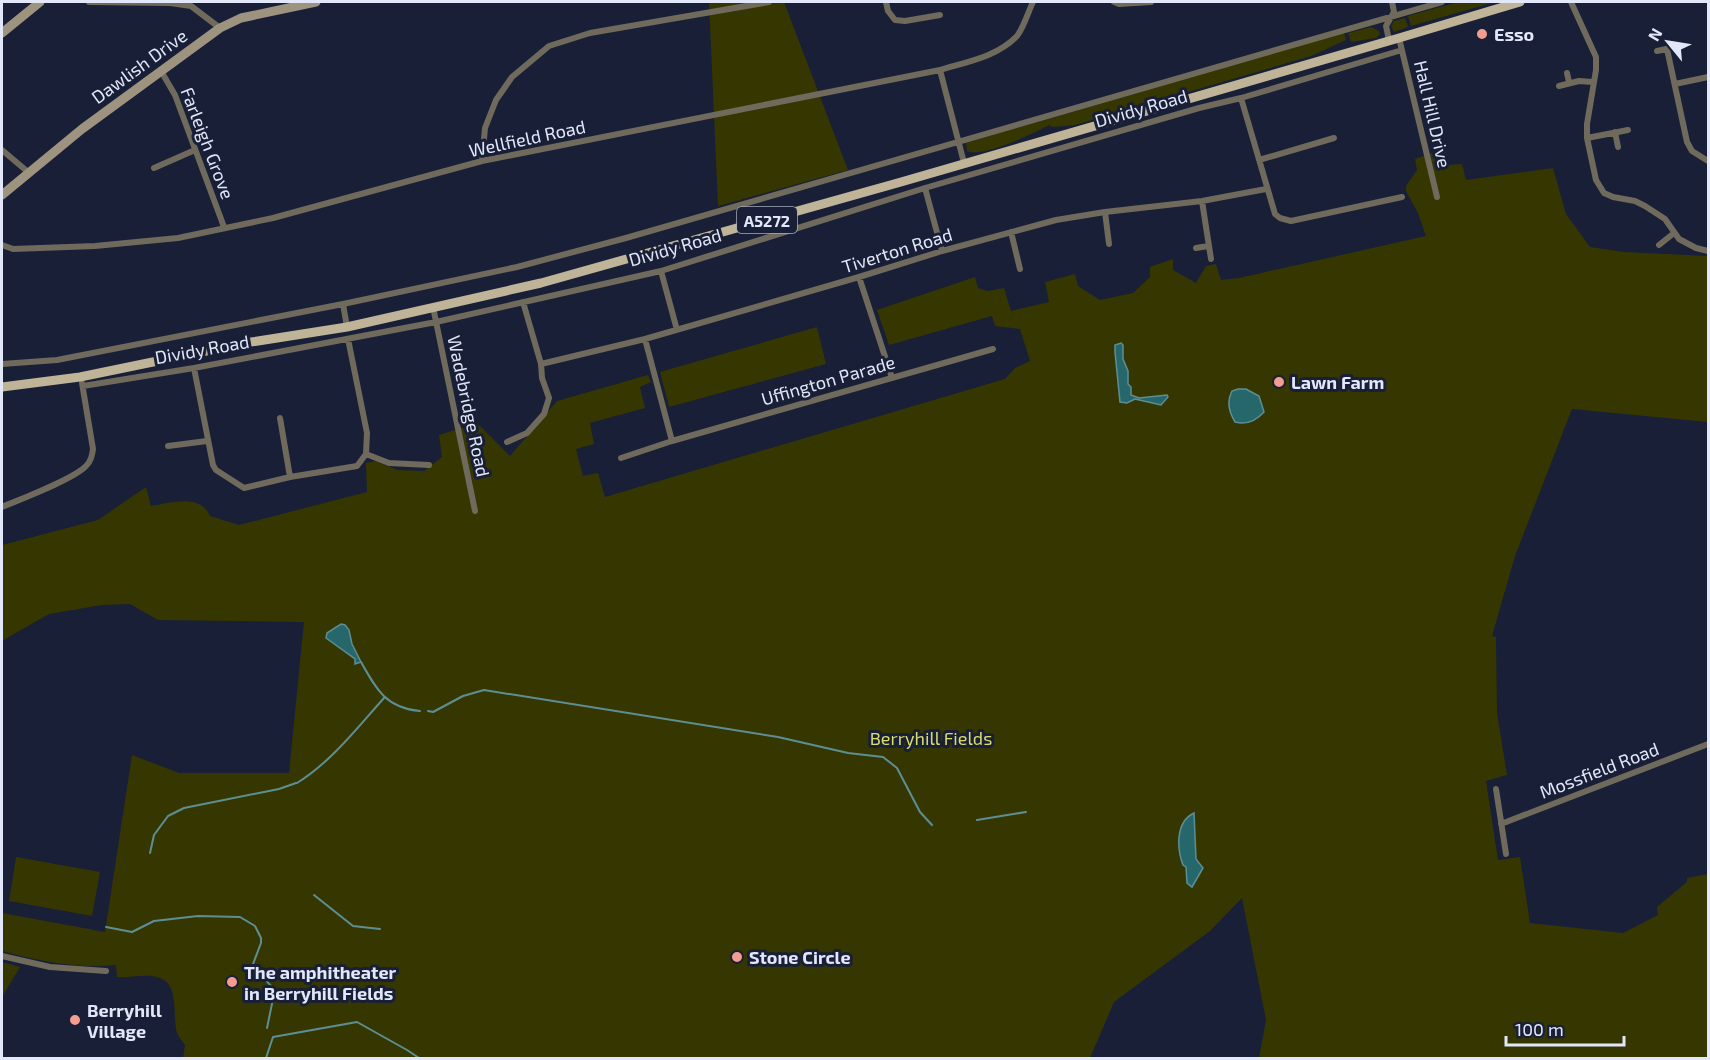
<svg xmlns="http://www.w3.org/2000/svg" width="1710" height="1060" viewBox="0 0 1710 1060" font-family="'Exo 2',sans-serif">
<rect width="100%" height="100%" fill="#181f37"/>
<!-- green -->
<path fill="#363700" d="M709 2H784L848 170 718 206Z
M1458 2H1495L1411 26 1408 16Z
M1405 18 1408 27 1394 32 1391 26 1394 21Z
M1371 27 1379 31 1380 34 1376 38 1351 42 1348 33Z
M1344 33 1346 40 1311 56 1075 125 1052 127 1049 125C1034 133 983 158 967 151L966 143Z
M1445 148 1448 165 1462 164 1466 180 1553 168 1566 214 1590 247 1624 252 1708 256V422L1572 409 1515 556 1492 636 1496 637 1497 713 1507 775 1486 781 1498 860 1520 857 1530 923 1623 933 1658 915 1657 907 1687 882V878L1708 874V1058H1259L1266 1020 1242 898 1210 931 1114 1002 1090 1058H183L185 1045C183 1042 179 1037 177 1033 172 1017 180 985 160 978 147 973 131 978 117 977L116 965C77 969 38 961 2 951V913L105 932 132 755 179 773H289L304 622 158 620 130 604 102 605 49 614 2 641V545L98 520 146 487 151 506C171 503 200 493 210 516L239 525 367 492 366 463 376 461 397 470 424 471 442 457 439 435 477 423 510 456 557 401 648 375 651 382 640 387 645 408 590 423 594 444 576 449 583 476 598 473 605 497 1005 379 1015 368 1030 361 1020 329 995 326 992 316 889 345 877 310 975 277 978 288 988 291 1004 288 1011 311 1049 302 1045 282 1075 274 1078 286 1100 300 1133 293 1150 277V267L1173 259V270L1196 283 1206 266 1216 264 1221 280 1239 278 1426 236 1418 213 1406 191V186L1417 170 1415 159Z
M817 327 826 364 669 407 660 372Z
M16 857 100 872 92 916 9 901Z
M2 962 20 967 2 997Z"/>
<!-- water -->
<path fill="#25676a" stroke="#5e8e95" stroke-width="1.5" d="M1121 343 1123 345V359L1128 371V384L1131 387V395L1139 398 1167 395 1168 397 1161 405 1135 399 1127 403 1120 402 1115 352V345Z
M1238 389H1246L1259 396 1264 412C1256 421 1247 425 1235 422 1229 412 1226 402 1232 391Z
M341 624 345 625 349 630 352 644 361 662 355 664V659L326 638 327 633Z
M1194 813 1196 859 1203 868 1192 887 1187 883 1186 867 1183 865C1177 849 1175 822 1194 813Z"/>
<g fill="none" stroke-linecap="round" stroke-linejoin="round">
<!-- stream -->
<path stroke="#5e8e95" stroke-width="2" d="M361 662C376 689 386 708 420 711
M428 711 433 712 463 696 484 690 778 737 848 753 883 757 897 768 920 812 932 825
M297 783C331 762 358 727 384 698
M977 820 1026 812
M150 853 154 835 168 816 184 808 279 789 296 783
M314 895 353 926 380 929
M106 927 132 932 154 921 198 916 240 917 255 926 261 938V943L253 964 254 967 271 986 273 999 267 1028
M273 1037 357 1022 407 1050 419 1058
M266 1058 273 1037"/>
<!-- street -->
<path stroke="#6f6a5c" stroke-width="6" d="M89 2 170 3 191 6 220 28
M886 2 888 11 895 20 905 21 940 15
M1114 2 1119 4 1151 2
M1571 2 1596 57V70L1587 124V138L1596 180 1604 193 1613 197 1635 201 1645 206 1665 219 1679 239 1696 248 1708 251
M1399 38 1437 197
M1389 40 1386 26 1394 12 1392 2
M1667 49 1687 142 1692 151 1708 161
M1657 51 1680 46
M940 70 964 163
M161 71 175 95 224 227
M1567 73 1569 82
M1675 84 1708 77
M1559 86 1579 81 1593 82
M1241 98 1275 214 1280 218 1291 221 1402 197
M1615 132 1618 147
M1587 138 1628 130
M2 150 28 172
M1259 160 1334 138
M482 161 485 128 496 100 512 77 549 46 590 33 769 2
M154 168 195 150
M925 188 942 251
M1202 201 1211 259
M1105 212 1109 244
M1011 232 1020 269
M2 245 13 249 95 246 178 238 273 218 482 161 940 70C966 62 997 57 1017 36 1024 27 1028 12 1033 2
M1659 245 1674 233
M1196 248 1208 246
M661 271 677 330
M859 277 892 378
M343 304 347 327
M433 307 475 511
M645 339 672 441
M2 364 57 360 343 304 517 267 626 238 1442 2
M541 364 645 339 859 277 942 251 1056 220 1105 212 1202 201 1266 189
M194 368 213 465 216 470 244 488 290 477 357 466 366 454 367 433 348 339
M83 386 194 368 436 322 661 271 925 188 1199 108 1241 98 1402 50
M280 418 290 477
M507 442 527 433 544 414 549 398 542 378 541 364 523 302
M168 446 207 441
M366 454 389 463 429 465
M621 458 672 441 993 349
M2 507C21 499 74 479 86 466 91 461 92 456 93 449L82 383
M1496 789 1506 854
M1501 824 1708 744
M2 956 50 967 106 971"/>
<!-- secondary -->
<path stroke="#9d937e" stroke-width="9" d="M2 33 40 2
M2 195 82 129 220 28 241 18 316 2"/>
<!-- primary -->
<path stroke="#c0b498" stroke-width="9" d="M2 387 80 377 245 343 347 327 541 283 901 182 1399 38 1520 2"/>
</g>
<!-- markers -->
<g fill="#f59c90" stroke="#181f37" stroke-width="2">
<circle cx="1482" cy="34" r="6"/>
<circle cx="1279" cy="382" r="6"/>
<circle cx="737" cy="957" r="6"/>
<circle cx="232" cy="982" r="6"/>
<circle cx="75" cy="1020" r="6"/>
</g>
<g text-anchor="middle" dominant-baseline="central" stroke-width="6" stroke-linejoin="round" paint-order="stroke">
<!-- shield labels -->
<rect fill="#181f37" stroke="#a5acbf" stroke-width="1.5" x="737" y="207" width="60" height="26" rx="4.5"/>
<g font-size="16" font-weight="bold" fill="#e2e8f9">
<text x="767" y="220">A5272</text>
</g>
<!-- poi labels -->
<g font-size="18" font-weight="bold" fill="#e2e8f9" stroke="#181f37" text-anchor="start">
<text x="1494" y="34">Esso</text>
<text x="1291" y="382">Lawn Farm</text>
<text x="749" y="957">Stone Circle</text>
<text x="244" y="972">The amphitheater<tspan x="244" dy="21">in Berryhill Fields</tspan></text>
<text x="87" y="1010">Berryhill<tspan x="87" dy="21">Village</tspan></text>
</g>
<!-- street labels -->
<g font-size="18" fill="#e2e8f9" stroke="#181f37">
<text transform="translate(139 66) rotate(-36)">Dawlish Drive</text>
<text transform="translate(1141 108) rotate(-16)">Dividy Road</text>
<text transform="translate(1433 114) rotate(77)">Hall Hill Drive</text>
<text transform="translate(527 138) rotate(-12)">Wellfield Road</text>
<text transform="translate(208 143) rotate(69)">Farleigh Grove</text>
<text transform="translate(675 247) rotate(-16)">Dividy Road</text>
<text transform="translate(897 250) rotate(-17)">Tiverton Road</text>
<text transform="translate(202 349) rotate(-10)">Dividy Road</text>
<text transform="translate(828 380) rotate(-16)">Uffington Parade</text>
<text transform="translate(469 406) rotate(78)">Wadebridge Road</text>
<text transform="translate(1599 770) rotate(-21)">Mossfield Road</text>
</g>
<!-- park labels -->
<g font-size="18" fill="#dadd68" stroke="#181f37">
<text x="931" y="738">Berryhill Fields</text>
</g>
</g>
<!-- border -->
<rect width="1710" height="1060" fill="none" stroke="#e2e8f9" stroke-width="6"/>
<!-- north arrow -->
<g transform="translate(1668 42) rotate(300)" stroke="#181f37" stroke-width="4.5" paint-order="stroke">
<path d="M0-4.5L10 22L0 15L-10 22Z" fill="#e2e8f9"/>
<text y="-9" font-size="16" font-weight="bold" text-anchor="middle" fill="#e2e8f9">N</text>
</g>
<!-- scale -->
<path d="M1506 1036v9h118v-9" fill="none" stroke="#e2e8f9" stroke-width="3"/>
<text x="1515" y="1036" font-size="18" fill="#e2e8f9" stroke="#181f37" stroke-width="4.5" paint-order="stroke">100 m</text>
</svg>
